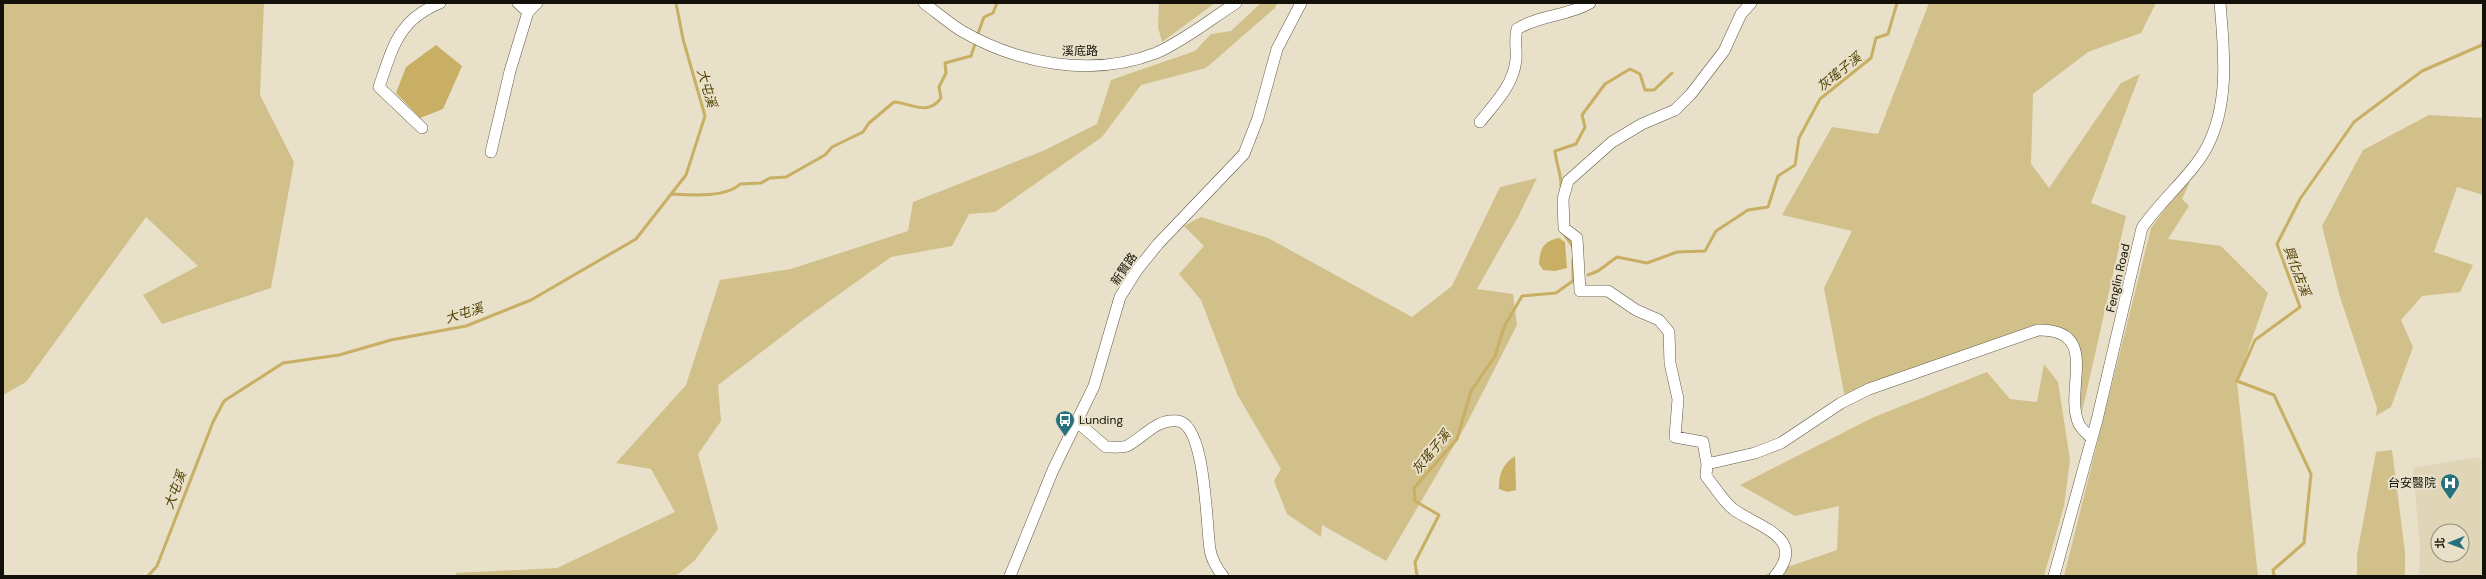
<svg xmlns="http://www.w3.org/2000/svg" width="2486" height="579" viewBox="0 0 2486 579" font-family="'DM Sans','Noto Sans TC',sans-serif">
<rect width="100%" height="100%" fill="#e8e0c9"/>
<!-- built -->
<path fill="#e0d5b7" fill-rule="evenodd" d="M2480 457 2483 463V576H2419L2420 547 2413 468ZM2438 531H2462V555H2438Z"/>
<!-- green -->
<path fill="#d2c08a" d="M3 3H264L260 95 294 162 271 288 162 324 143 295 198 266 146 217 26 382 3 395Z
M1159 3H1215L1162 42 1158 27Z
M1261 3H1277L1275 8 1206 68 1141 85 1102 137 995 212 969 214 952 246 891 257 806 318 718 385 721 421 698 454 718 529 695 560 676 576H457L455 573 557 568 675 512 651 469 616 463 686 385 720 280 791 269 908 231 913 202 1043 151 1097 124 1111 80 1195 51 1211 34 1231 31Z
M1929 3H2156L2141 33 2088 52 2033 94 2031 164 2049 188 2121 83 2140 74 2091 203 2126 216 2082 412 2066 334 2021 338 1845 398 1824 288 1852 231 1782 215 1832 127 1878 134Z
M2429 115 2483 118V195L2457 187 2434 252 2473 265 2460 292 2422 296 2401 320 2413 347 2391 407 2376 416 2377 408 2339 294 2322 226 2363 150Z
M2191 174 2189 184 2182 199 2189 206 2168 239 2221 246 2268 293 2237 382 2258 576H2064L2151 228Z
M1537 178 1518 217 1477 289 1513 294 1517 325 1466 425 1386 561 1322 525 1321 537 1287 514 1274 481 1281 469 1237 394 1201 300 1179 274 1204 246 1184 226 1201 217 1268 238 1412 317 1452 286 1500 187Z
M2044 364 2058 382 2070 460 2064 506 2044 576H1761L1837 550 1839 506 1795 516 1740 485 1874 417 1987 372 2010 399 2037 402Z
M2392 450 2405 552V576H2357V555L2376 452Z"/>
<!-- water -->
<path fill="#c8af64" d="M436 45 462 66 443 109 420 118 396 93 406 67Z
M1559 238 1565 242 1567 268 1555 271 1543 270 1539 264C1540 249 1543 241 1559 238Z
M1515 456 1516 490 1507 492 1499 489C1499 474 1502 465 1515 456Z"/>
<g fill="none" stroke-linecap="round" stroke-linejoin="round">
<!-- stream -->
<path stroke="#c8af64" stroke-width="3" d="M977 36 984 17 993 13 997 3
M1561 188C1562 175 1556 164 1555 151L1576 144 1585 127 1582 115 1605 84 1630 69 1640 74 1645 90H1654L1672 73
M672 194C690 195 726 198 740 184L761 183 770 178 786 177 825 155 832 147 863 132 869 123 894 102C912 103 927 117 941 98L939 87 946 73 945 63 971 56 976 41
M1564 234 1573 247
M1588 275 1598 271 1617 257 1647 263 1677 252 1705 251 1716 231 1748 210 1768 207 1778 176 1795 165 1799 138 1820 99 1871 58 1876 38 1888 34 1897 3
M1573 280V259
M148 576 157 566 213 422 224 401 283 363 339 355 391 340 466 326 531 300 636 239 686 175 705 116 683 39 676 3
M1417 576 1415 562 1439 515 1415 501 1414 488 1457 439 1471 391 1495 356 1504 327 1522 296 1556 293 1574 280
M2274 576 2273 570 2304 543 2311 474 2274 395 2237 381 2255 340 2300 307 2277 244 2300 199 2354 122 2422 71 2482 45 2483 41"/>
<defs>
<path id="minor" d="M518 3 528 12
M924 3C936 12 948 22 960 30 1018 64 1092 78 1156 53 1182 42 1211 19 1236 3
M1480 122C1495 103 1513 86 1516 60 1517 49 1514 40 1517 29 1539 15 1568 16 1590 3
M422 128 379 87C393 47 398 20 440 3
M491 152 510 71 528 12 537 3
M1076 421 1106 447C1112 447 1122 448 1127 446 1144 437 1157 418 1178 421 1206 425 1206 525 1210 549 1211 558 1217 569 1223 576
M1707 464 1703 442 1675 437 1678 399 1670 363 1669 332 1659 320 1636 310 1608 291H1580L1577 238 1564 228 1563 199 1568 181 1612 142 1642 124 1675 110 1691 94 1724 51 1741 14 1751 3
M1010 576 1053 470 1094 386 1120 297 1137 270 1158 244 1244 154 1258 118 1277 49 1301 3
M1775 576C1808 537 1757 527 1733 509 1723 501 1714 486 1706 476L1707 464 1755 453 1781 443 1841 403 1869 389 2038 330C2102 329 2063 390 2079 424 2081 429 2088 434 2091 438
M2054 576 2097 420 2142 228C2160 201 2193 174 2207 147 2230 103 2224 50 2220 3"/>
</defs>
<!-- minor casing -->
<use href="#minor" stroke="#5e5844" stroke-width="12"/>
<!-- minor -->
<use href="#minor" stroke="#fff" stroke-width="11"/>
</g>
<!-- icons -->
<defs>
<symbol id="bus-pin" viewBox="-11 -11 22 30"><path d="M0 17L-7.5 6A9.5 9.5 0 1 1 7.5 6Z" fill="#29707d" stroke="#e8e0c9"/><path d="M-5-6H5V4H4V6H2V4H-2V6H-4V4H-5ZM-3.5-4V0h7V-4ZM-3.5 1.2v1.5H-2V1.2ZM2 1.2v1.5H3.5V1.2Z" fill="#fff"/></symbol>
<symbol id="hospital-pin" viewBox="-11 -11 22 30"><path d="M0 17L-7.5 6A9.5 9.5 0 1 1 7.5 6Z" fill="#29707d" stroke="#e8e0c9"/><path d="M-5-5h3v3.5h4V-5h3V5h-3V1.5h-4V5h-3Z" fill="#fff"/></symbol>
</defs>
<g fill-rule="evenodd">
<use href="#bus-pin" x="1054" y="409" width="22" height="30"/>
<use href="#hospital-pin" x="2439" y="472" width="22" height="30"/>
</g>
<g text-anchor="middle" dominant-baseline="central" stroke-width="4" stroke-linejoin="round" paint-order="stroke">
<!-- street labels -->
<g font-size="12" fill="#121008" stroke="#e8e0c9">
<text x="1080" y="51">溪底路</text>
<text transform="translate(1124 269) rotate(-56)">新賢路</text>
<text transform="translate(2118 278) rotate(-77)">Fenglin Road</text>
</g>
<!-- poi labels -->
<g font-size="12" fill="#121008" stroke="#e8e0c9" text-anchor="start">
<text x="1079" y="420">Lunding</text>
<text x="2436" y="483" text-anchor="end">台安醫院</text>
</g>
<!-- water labels -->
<g font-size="13" font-style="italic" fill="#503f00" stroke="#e8e0c9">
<text transform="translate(1839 72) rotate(-39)">灰瑤子溪</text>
<text transform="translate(707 88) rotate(74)">大屯溪</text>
<text transform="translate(2297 271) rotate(69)">興化店溪</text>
<text transform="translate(464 313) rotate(-17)">大屯溪</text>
<text transform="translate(1431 452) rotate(-51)">灰瑤子溪</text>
<text transform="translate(175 490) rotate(-69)">大屯溪</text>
</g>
</g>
<!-- border -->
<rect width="2486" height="579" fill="none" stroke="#121008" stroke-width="8"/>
<!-- north arrow -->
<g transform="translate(2450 543) rotate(269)"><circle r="19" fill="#e8e0c9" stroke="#928d7c"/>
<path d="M0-3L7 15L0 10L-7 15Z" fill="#29707d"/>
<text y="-6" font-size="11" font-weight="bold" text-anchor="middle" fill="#121008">北</text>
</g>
</svg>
